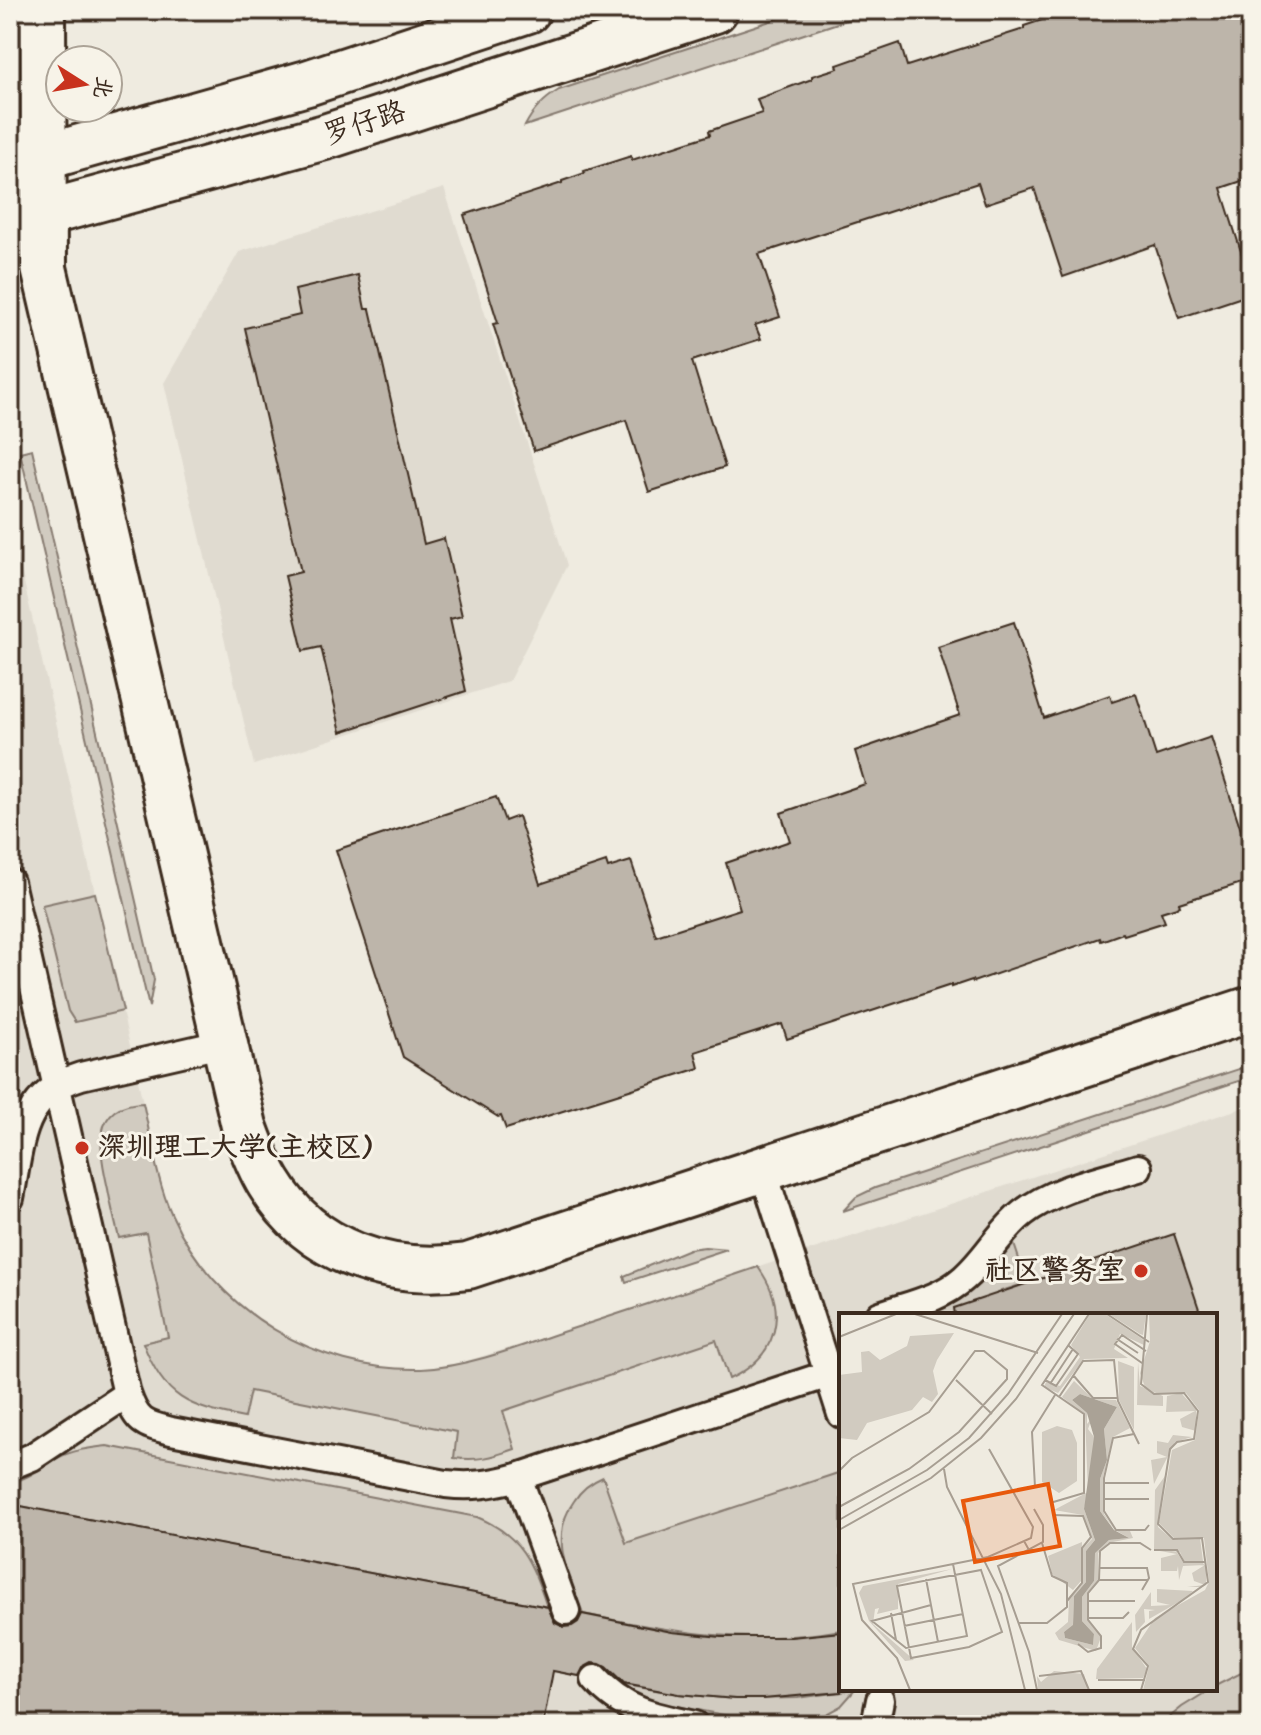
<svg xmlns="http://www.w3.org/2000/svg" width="1261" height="1735" viewBox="0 0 1261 1735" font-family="Mynerve,'LXGW WenKai TC',sans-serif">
<rect width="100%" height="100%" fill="#efebe0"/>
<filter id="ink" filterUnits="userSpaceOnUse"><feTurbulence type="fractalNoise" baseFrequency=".0125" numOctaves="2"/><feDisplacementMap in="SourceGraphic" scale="16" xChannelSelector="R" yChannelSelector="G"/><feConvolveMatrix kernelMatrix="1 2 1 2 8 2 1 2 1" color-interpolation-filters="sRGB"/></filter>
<g filter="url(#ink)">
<!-- built -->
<path fill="#e0dbd0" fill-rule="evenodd" d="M444 188 567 565 509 681 254 765 164 383 239 252Z
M10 521 163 1190 171 1214 183 1238 215 1280 242 1307 290 1339 350 1362 385 1367 422 1369 453 1365 540 1339 1251 1105V1725H10ZM841 1315H1215V1689H841Z"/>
<!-- green -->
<path fill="#d1cbc0" stroke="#867a6f" stroke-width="2" d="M804 10H877L525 126C533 110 544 99 559 90Z
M32 449 154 980 149 1007 20 452Z
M95 893 123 1011 75 1022 68 1011 42 905Z
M1251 1065V1077L843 1211 856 1197 875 1188Z
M143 1103C151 1138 157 1183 172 1215 214 1311 318 1372 421 1369 467 1367 519 1347 562 1332 628 1311 693 1289 758 1267 790 1311 778 1357 729 1379L716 1340 503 1411 515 1449C492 1457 479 1461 454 1458L457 1432 250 1391 244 1418C188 1407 165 1399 143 1343L168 1337 146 1233 119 1238C115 1222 111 1206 108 1189 100 1153 89 1104 143 1103Z
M1014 1244 1027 1283 1001 1291 996 1315H928C967 1303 989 1273 1014 1244Z
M705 1247 727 1249 626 1282 624 1276 689 1249Z
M107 1446 477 1517C523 1536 532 1564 547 1607L10 1504V1483C28 1479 40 1468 56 1459 72 1450 89 1448 107 1446Z
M841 1472V1630C752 1647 670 1631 583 1614 569 1577 548 1537 574 1501 581 1490 591 1482 603 1477L626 1543Z
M1251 1668V1725H1160L1182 1707 1211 1689H1215L1217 1685Z
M620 1684 679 1694 735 1699 798 1698 855 1690 841 1706 817 1719 806 1723 778 1725 659 1703 640 1696Z"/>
<!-- building -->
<path fill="#bdb5aa" stroke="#3b2a1e" stroke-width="2" d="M1072 10H1251V178L1221 188 1251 283V294L1179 318 1155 245 1063 277 1034 188 985 204 978 183 759 254 780 317 755 325 761 339 692 361 725 467 649 492 626 420 534 451 493 324 498 323 464 215 562 183V181L585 173 584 171 631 156 632 160 710 135 709 131 762 113 757 99 812 79V76L838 68 837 65 900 43 907 66 1024 29V26Z
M358 275 365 309H370L424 544 444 538 462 616 450 619 466 691 341 732 321 647 303 651 285 576 301 572 245 328 300 315 295 290Z
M1014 622 1044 718 1110 695 1112 702 1136 694 1156 756 1211 737 1251 861V880L1179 903 1180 906 1161 912 1165 922 1124 935 1123 933 1101 941 1100 938 973 982 972 980 951 987V985L787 1039 782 1024 695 1052 699 1068 506 1129 501 1116 498 1117 403 1057 336 850 496 797 505 821 518 816 540 884 606 862 608 868 631 861 656 936 740 909 726 863 790 841 781 813 865 784 855 751 960 715 938 647Z
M1174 1234 1201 1315H955L954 1308Z
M10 1504 548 1607 555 1623 564 1627 572 1626 578 1622 582 1614 672 1632 721 1637H791L841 1632V1692L763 1699H735L679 1694 624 1684 606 1667 600 1664 592 1663 583 1668 579 1676 553 1671 543 1725H10Z"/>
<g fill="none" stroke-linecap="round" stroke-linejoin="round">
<defs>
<path id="service" d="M10 882 127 1394C137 1423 144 1424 171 1431L446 1484C472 1487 493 1484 518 1477L829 1374
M763 1170 841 1414
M10 1198C21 1143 19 1095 81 1076L225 1043
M880 1315C908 1305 941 1299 964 1278 986 1259 1000 1231 1023 1213 1055 1188 1100 1180 1138 1168
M10 1466 32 1457 127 1394
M518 1477 566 1611
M595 1679C623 1711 654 1717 694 1725
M875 1725 880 1700"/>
<path id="tertiary" d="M43 10 44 268 244 1126C251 1145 258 1165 269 1183 312 1254 389 1277 468 1266L1251 1009"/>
<path id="secondary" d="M10 167 307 83 528 10
M10 223 325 137 715 10"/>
</defs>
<!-- service casing -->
<use href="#service" stroke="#3b2a1e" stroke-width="32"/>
<!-- tertiary casing -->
<use href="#tertiary" stroke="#3b2a1e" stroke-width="50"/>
<!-- secondary casing -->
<use href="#secondary" stroke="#3b2a1e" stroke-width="50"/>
<!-- service -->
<use href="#service" stroke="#f7f3e8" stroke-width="26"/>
<!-- tertiary -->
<use href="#tertiary" stroke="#f7f3e8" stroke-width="44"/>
<!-- secondary -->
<use href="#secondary" stroke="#f7f3e8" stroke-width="44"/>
</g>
</g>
<!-- markers -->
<g fill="#c8321e" stroke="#f7f3e8" stroke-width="3">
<circle cx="82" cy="1148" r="8"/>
<circle cx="1141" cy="1271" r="8"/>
</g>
<g text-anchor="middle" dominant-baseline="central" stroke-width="6" stroke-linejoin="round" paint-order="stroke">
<!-- street labels -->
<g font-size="28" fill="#3b2a1e" stroke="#f7f3e8">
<text transform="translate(365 124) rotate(-18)">罗仔路</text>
</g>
<!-- poi labels -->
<g font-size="28" font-weight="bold" fill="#3b2a1e" stroke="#f7f3e8" text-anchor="start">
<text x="98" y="1148">深圳理工大学(主校区)</text>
<text x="1125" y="1271" text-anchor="end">社区警务室</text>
</g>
</g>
<!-- overview -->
<g transform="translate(839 1313)">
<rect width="378" height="378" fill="#efebe0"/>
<path d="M251 1H266L305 27V32L281 21 275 36 289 45 245 46 219 80 205 74 207 69 221 73 241 44 232 32ZM270 1H307L304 22 301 21ZM310 1H378V377H304L310 353 296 335 316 305 366 277 370 269 365 225H335L320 210 333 137 356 127 360 97 347 80H316L306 74 301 60 311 28ZM115 20 98 47 94 58 99 81 93 89 84 84 73 97 28 110 18 127 0 125V62L23 59 22 39 30 38 41 47 68 33 71 23ZM279 48 295 54V117L280 87ZM299 49 301 73 324 83V93L298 92ZM235 68 254 86 277 87 291 115 274 124 264 164 265 201 276 217 291 218 294 225 269 230 259 240V267L248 280V307L262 324 257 338 220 327 216 320 229 309 230 286 244 270V235L253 226 244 202 215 197 249 179 246 102 223 84ZM241 81 278 94 265 116 268 147 261 166V198L276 217 290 225 270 227 255 240V268L243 284V308L255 321 254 332 226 325 225 319 234 313 235 283 247 269V238L256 227 245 196 255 159V124L249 116 253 105 248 111V100L233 87ZM342 80 357 96V118L339 120 357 118 343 114 341 106 356 98 327 99 328 83ZM218 113 233 117 238 130V168L220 180 203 169V119ZM334 122 353 124 336 129 315 171 312 147 328 144 318 140V128L329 130ZM326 163 319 214 334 227 361 225 364 248H345L341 239 315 236 316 177ZM243 229 242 268 234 277 213 261 209 243ZM315 237 337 238 344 249 364 250 367 254V272L363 274H348L366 272 355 268 353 260 366 252 344 253 340 267 339 253 338 258H322V245L338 241ZM113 256 59 271V296L38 301 40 295 36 296 34 311 75 347 101 344 66 348 30 308 20 280 24 273ZM318 276 354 278 345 286 310 306V298L316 297 305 296 306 309 297 319 296 302 312 279V293L331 292 318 289ZM293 309V334L308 356 304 365 257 366 258 356ZM215 358 245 361 249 377H199L198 363 202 369Z" fill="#d1cbc0" fill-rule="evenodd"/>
<path d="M241 81 278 94 265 116 268 147 261 166V198L275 217 290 225 270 227 256 240 255 268 243 284V308L255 321 254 332 226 325 225 319 234 312 235 283 247 269V238L256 227 245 196 255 124 248 100 233 87Z" fill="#aaa296"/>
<path fill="none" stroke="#a79e92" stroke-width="2" d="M268 1 310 29M0 24 57 1H76L199 40M278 26 299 40M303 50 276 31 283 22 307 38M234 62 254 85H278M117 67 153 101M206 67 217 73 239 41 229 32M211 71 234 36M220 84 244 48 275 47 279 88 300 131M295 121 274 125 265 165V198L277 217H306L310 212M105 156 108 174 162 281 186 377M0 158 13 145 90 99 136 38H145L168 57V66L120 119 70 156 0 194M265 170H310M196 174 193 119 216 82M265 186H310M211 190 245 180V101L203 72 250 1M195 196 204 212V229L159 253 190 339 198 377M214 202 244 203 252 224 243 235V270L228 288M0 207 88 157 130 125 169 81 223 1M0 217 92 165 142 125 177 86 235 1M185 228 190 237H206M315 237H338L345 249H367M260 255H308L310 265 303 277M142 257 163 319 130 334 72 345 58 273ZM87 266 99 329M260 267H309M249 288H296M92 292 33 308 67 335 128 323 114 251M52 300 57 327M249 305H284L290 299M179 310H208L228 294V270L213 263 203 230M65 313 124 301M239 331 249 339 262 335V323L249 307V280L260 267 261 238 271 230H301L312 237M200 363 242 358 250 377M259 367H306M71 377 58 345 23 307 14 271 149 244 192 225 194 214 150 136M302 377 309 353 294 336 302 317 369 269 363 225 334 226 319 211 331 136 338 129 355 126 359 98 345 80 315 81 302 71 308 1"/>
<path fill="#e8590c" fill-opacity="0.15" stroke="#e8590c" stroke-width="4" d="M209 171 221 233 136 249 124 188Z"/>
<rect width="378" height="378" fill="none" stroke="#3b2a1e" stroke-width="4"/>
</g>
<!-- margin -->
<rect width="1261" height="1735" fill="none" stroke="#f7f3e8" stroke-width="40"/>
<rect x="20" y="20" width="1221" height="1695" fill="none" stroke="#3b2a1e" stroke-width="3" filter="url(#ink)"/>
<!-- north arrow -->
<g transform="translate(84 84) rotate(101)"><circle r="38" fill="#f7f3e8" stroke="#aca397" stroke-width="2"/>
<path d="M0-6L14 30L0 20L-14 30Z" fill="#c8321e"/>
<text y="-12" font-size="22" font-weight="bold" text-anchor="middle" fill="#3b2a1e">北</text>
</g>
</svg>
